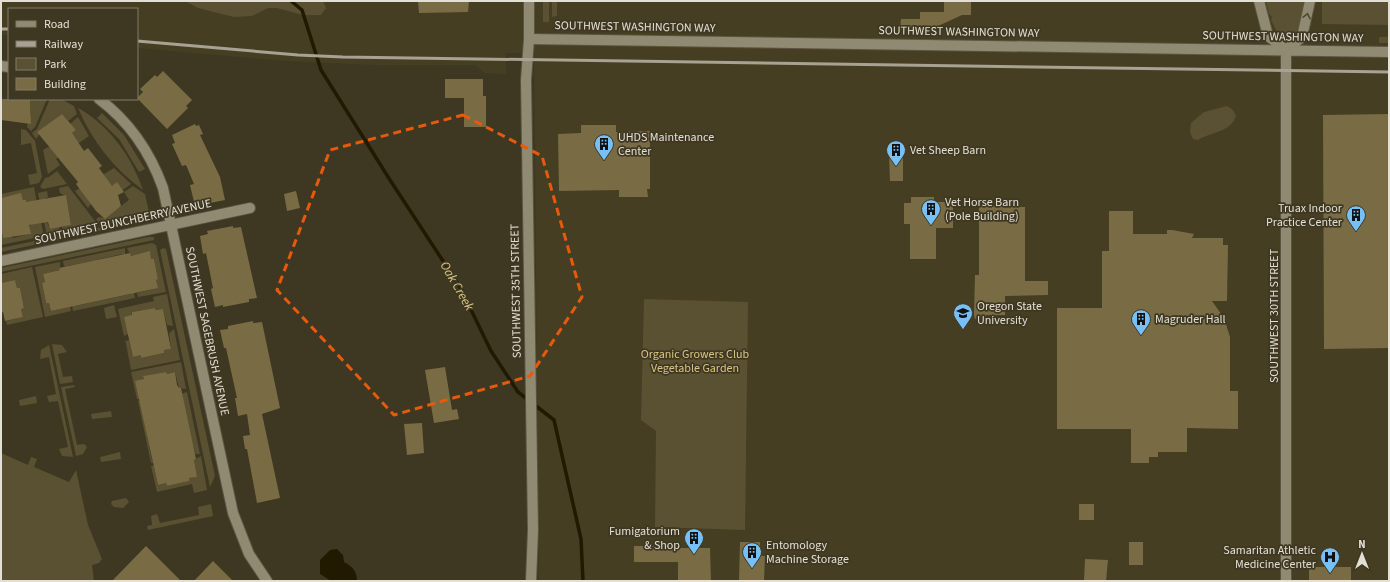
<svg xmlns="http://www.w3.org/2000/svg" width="1390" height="582" viewBox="0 0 1390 582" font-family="'Source Sans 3',sans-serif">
<rect width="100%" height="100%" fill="#3e3823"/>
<!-- built -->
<path fill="#463e22" d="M1 1H1389V581H539L534 53H506V74L484 73 476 65H374L284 61 137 48V9H9V35H1Z"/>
<!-- green -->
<path fill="#5a5132" d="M185 1H323L326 8 321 15H303L277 8H268L252 16 234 17 198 8Z
M543 1H549V22H543Z
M552 1H557V16L552 17Z
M1266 1H1310L1297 36H1279L1271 20 1272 17 1269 14Z
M1322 1H1389V25L1322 24Z
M1379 37H1389V43H1379Z
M30 99H47L35 127 31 131 27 127 29 116H31Z
M50 99H61L74 106 77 114 68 121 62 114 39 131 40 133 36 139 32 133 37 129Z
M1227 106 1232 109 1236 115C1232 132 1211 132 1198 140L1193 139 1190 132 1191 123 1204 112Z
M78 108C109 125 132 157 143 190 114 169 92 141 78 108Z
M102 113 124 135 145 169 139 172 119 139 97 118Z
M78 117 89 136 56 159 60 165 48 174 43 150 48 147 52 148 76 130 70 124Z
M21 129 26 130 35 141 42 177 39 183 30 185 28 175 37 173 31 143 21 145Z
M114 168 131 184 123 190 91 204 88 208 75 191Z
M57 171 67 184 43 189 40 187 45 178 49 177Z
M68 186 98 225 63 232 62 227 71 225 66 196 60 193 59 188Z
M133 186 145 194 149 212 147 216 100 225 96 219 99 217 105 218 129 200 124 192Z
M34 187 38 209 28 211 26 200H23L21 194 1 198V194Z
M47 191 48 197 45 199 47 222 50 229 59 227 61 233 47 236 38 193Z
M39 212 44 236 1 245V229L13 238 30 234 29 226 31 225 29 214Z
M150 217V220L145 221 1 252V248Z
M148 237H154V240L1 272V268Z
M152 243 156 245 166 292 138 297 137 293 157 288 156 280 158 279 154 259H151L150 252 131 256 127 248Z
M125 248V259L122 254 96 260 95 269 93 261 67 266V271L65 266H64L63 261Z
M163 248 166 249 215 476 210 487 160 250Z
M60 262V270L43 274 45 282 42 283 46 303H49L51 311 69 307 68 299 71 311 45 317 35 267Z
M32 267 43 317 7 325 6 321 23 317 21 309 24 308 20 288H17L15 280 1 283V274Z
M132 285 135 298 73 311 71 298 75 306 131 294Z
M167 294 173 326 167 325 163 309 155 310V308L132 312 128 334 124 336 118 309 154 301 153 297Z
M644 299 748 302 745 530 655 527 656 431 641 420Z
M114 305 117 317 106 319 104 308Z
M174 329 180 360 131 370 125 339 126 341 129 340 133 357 141 355V358L164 353V350L171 349 169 333Z
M52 344 62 345 67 352 58 354 63 377 72 376 73 382 60 384Z
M49 345 73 457 62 456 59 449 68 447 58 401 49 402 47 396 56 394 49 357 40 359 41 350Z
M181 362 186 389 179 388 175 372 167 374 166 372 144 376 139 399H137L131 372Z
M74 385 75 387 65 389 77 445 84 444 87 447 83 454 76 456 61 387Z
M187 392 200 454H196L195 453H190L195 452 178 395Z
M36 396 37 403 20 406 19 400Z
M148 399 147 435 152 461H161L151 463 138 401Z
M111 411 112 417 92 419 91 414Z
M120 452 121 459 101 462 100 457Z
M1 453 28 465 31 457 37 459 34 467 69 482 76 470 88 525 102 559 99 563 92 565 94 581H1Z
M201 456 207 490 194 493 192 484 157 492 151 466 162 464V465L154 467 158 485 166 483 167 486 189 481V478L197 477 194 460Z
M126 498 129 502 123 508 114 507 111 504 112 501Z
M211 504 213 516 148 530 147 526 152 525 151 516 157 514 160 523 199 515 198 507Z"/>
<!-- water -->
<path fill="#221a00" d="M337 549 343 555 344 562C353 567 357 571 357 581H331L320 574V560L330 550Z"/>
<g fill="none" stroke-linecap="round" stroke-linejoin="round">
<!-- stream -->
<path stroke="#221a00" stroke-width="3.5" d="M291 1 302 10 321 70 390 180 460 287 491 351 518 392 554 420 581 539 583 581"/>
</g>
<!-- building -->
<path fill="#796c44" d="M418 1H469L468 12 419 13Z
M944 1H971V15H962L936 27V29L900 30 901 19H920V12H944Z
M163 71 192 100 186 106 188 108 167 129 137 98 143 92 140 89 155 75 157 77Z
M445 79H483V96H486V127H464V98H445Z
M1 99H30L31 124 1 120Z
M62 114 76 130 72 133 84 151 88 148 102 166 99 168 112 186 117 182 124 192 118 195 121 206 105 219 96 211 76 184 78 182 37 132Z
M1389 114V348L1324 349 1323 115Z
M195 124 196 126 199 125 203 134 200 135 220 177 225 200 195 206 190 185 194 184 186 165 182 166 172 144 175 143 172 135Z
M581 125H616V132L650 131V189H647L648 197H619V190L559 191 558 134 581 133Z
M889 154H903V181H890Z
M296 191 300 208 287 211 284 194Z
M21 193 23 200H26V202L66 195 71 225 50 229 48 222 29 225 31 234 3 238 1 226V198Z
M911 197H934V202H953V228H936V259H910V224H904V203H911Z
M979 206 1025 207V281H1048V295L1005 296V315H986V319H975L974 315 975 275H979Z
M1109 211H1133V234H1167V230H1172L1194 234 1192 238H1223V245H1228L1227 301H1212L1224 318 1230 337V391H1238V429L1187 428V452H1158V457H1149V463H1131V429H1057V308H1102V251H1109Z
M233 226V228L241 227 257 298 249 299V302L223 307V305L215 307 211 289 213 288 206 253 203 254 200 236 208 234 207 231Z
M150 251 151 259H154L158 279 156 280 158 288 51 311 49 303H46L42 283 45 282 43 274 60 270 59 268 130 253 131 256Z
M15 280 17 288H20L24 308 21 309 23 317 5 321 3 312 1 313V283Z
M155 308V310L163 309 171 349 164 350V353L141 358V355L133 357 124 317 132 315V312Z
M253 321V323L262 322 280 408 262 414 280 498 257 503 247 449H245L243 436 250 435 247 414 238 416 235 398H237L226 348H224L220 330 228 329V326Z
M445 367 452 410 457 409 459 419 434 423 425 370Z
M166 372 167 374 175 372 177 385 179 388H181L196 459 194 460 197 477 189 478V481L167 486 166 483 158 485 135 381 144 379 143 376Z
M422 423 424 453 407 455 404 424Z
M1079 504H1094V520H1079Z
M740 542H760V556H765L764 581H739Z
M1129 542H1143V565H1129Z
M146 546 181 581H112Z
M634 546H660V548H710L711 581H678V562H634Z
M1085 559 1108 560 1106 581 1084 580Z
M213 561 233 581H194Z
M1309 567H1351V581H1309Z"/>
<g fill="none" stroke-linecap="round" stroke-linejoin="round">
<defs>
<path id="minor" d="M1 261 250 208"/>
<path id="tertiary" d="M1259 1 1268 36 1286 50
M529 39 1389 52
M1286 50 1302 37 1310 1
M1 66 9 67
M99 99C130 122 150 152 163 188L233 513 249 554 267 581
M1286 581V50"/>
<path id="secondary" d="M529 1V39L526 80 533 530 531 581"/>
</defs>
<!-- minor casing -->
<use href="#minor" stroke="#5a5543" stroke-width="12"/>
<!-- tertiary casing -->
<use href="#tertiary" stroke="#5a5543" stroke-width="12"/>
<!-- secondary casing -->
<use href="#secondary" stroke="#5a5543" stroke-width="12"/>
<!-- minor -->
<use href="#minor" stroke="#918a73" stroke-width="10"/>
<!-- tertiary -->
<use href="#tertiary" stroke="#918a73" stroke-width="10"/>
<!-- secondary -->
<use href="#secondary" stroke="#918a73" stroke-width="10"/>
<!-- rail -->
<path stroke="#a7a293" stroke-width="3" d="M1 29H9
M137 41 298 55 343 57 1389 72"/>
</g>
<!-- one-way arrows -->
<defs><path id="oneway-chevron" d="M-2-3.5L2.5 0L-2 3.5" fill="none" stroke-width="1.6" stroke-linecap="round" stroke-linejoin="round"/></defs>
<use stroke="#4f4833" href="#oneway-chevron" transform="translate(1307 16) rotate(-78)"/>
<!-- marked area -->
<path fill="none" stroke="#e8590c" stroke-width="3" stroke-dasharray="8 5" stroke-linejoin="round" d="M463 115 542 156 582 297 530 376 394 415 277 290 330 150Z"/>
<!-- icons -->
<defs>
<symbol id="building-pin" viewBox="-11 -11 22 30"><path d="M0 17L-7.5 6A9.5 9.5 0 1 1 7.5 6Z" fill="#77c0f7" stroke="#3e3823"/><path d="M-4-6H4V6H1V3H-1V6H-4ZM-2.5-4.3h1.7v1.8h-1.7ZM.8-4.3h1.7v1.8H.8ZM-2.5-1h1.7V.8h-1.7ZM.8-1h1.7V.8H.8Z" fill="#111"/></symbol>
<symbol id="university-pin" viewBox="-11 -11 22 30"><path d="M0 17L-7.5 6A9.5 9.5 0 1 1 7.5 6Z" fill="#77c0f7" stroke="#3e3823"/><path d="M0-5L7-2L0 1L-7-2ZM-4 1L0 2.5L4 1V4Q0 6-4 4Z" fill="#111"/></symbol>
<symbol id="hospital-pin" viewBox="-11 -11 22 30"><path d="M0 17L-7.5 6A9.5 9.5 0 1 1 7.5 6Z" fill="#77c0f7" stroke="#3e3823"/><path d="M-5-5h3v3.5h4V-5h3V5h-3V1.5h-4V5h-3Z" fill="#111"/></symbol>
</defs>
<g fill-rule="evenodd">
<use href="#building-pin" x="593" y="133" width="22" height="30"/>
<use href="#building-pin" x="885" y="139" width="22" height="30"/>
<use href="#building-pin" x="920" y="198" width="22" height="30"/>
<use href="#building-pin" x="1345" y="204" width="22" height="30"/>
<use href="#university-pin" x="952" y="302" width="22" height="30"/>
<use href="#building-pin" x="1130" y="308" width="22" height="30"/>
<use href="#building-pin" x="683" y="527" width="22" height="30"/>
<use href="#building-pin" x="741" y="541" width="22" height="30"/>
<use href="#hospital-pin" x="1319" y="546" width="22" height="30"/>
</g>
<g text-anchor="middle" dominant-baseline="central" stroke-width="3.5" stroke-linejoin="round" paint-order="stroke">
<!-- street labels -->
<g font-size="12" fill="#e3dfd3" stroke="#3e3823">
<text transform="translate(635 27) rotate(1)">SOUTHWEST WASHINGTON WAY</text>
<text transform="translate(959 32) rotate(1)">SOUTHWEST WASHINGTON WAY</text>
<text transform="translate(1283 37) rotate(1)">SOUTHWEST WASHINGTON WAY</text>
<text transform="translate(123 222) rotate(-12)">SOUTHWEST BUNCHBERRY AVENUE</text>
<text transform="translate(516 291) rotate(-91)">SOUTHWEST 35TH STREET</text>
<text transform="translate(1274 316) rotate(-90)">SOUTHWEST 30TH STREET</text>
<text transform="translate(207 331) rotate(78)">SOUTHWEST SAGEBRUSH AVENUE</text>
</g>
<!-- poi labels -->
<g font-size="12" fill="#e3dfd3" stroke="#3e3823" text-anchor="start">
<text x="618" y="137">UHDS Maintenance<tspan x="618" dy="14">Center</tspan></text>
<text x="910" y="150">Vet Sheep Barn</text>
<text x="945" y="202">Vet Horse Barn<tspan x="945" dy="14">(Pole Building)</tspan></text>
<text x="1342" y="208" text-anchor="end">Truax Indoor<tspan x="1342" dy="14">Practice Center</tspan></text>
<text x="977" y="306">Oregon State<tspan x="977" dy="14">University</tspan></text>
<text x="1155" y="319">Magruder Hall</text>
<text x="680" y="531" text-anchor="end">Fumigatorium<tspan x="680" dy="14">&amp; Shop</tspan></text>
<text x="766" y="545">Entomology<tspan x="766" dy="14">Machine Storage</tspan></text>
<text x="1316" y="550" text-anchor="end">Samaritan Athletic<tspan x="1316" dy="14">Medicine Center</tspan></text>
</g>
<!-- park labels -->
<g font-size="12" fill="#dbc582" stroke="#3e3823">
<text x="695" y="354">Organic Growers Club<tspan x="695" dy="14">Vegetable Garden</tspan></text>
</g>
<!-- water labels -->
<g font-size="13" font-style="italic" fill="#dbc683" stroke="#3e3823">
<text transform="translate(457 286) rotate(60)">Oak Creek</text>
</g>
</g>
<!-- border -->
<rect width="1390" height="582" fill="none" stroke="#e3dfd3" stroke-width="4"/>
<!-- legend -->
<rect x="8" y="8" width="130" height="92" fill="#3e3823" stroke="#807b69"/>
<rect x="16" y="21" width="20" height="6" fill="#918a73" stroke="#807b69"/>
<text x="44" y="28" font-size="12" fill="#e3dfd3">Road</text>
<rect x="16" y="41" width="20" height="6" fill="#a7a293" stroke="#807b69"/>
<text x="44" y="48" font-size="12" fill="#e3dfd3">Railway</text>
<rect x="16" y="58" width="20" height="12" fill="#5a5132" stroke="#807b69"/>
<text x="44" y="68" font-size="12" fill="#e3dfd3">Park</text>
<rect x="16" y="78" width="20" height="12" fill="#796c44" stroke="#807b69"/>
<text x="44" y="88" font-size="12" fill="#e3dfd3">Building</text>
<!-- north arrow -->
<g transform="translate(1362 554)" stroke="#3e3823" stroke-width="3" paint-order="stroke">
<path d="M0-3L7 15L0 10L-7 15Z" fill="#e3dfd3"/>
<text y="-6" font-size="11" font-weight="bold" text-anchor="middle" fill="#e3dfd3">N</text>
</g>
</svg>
